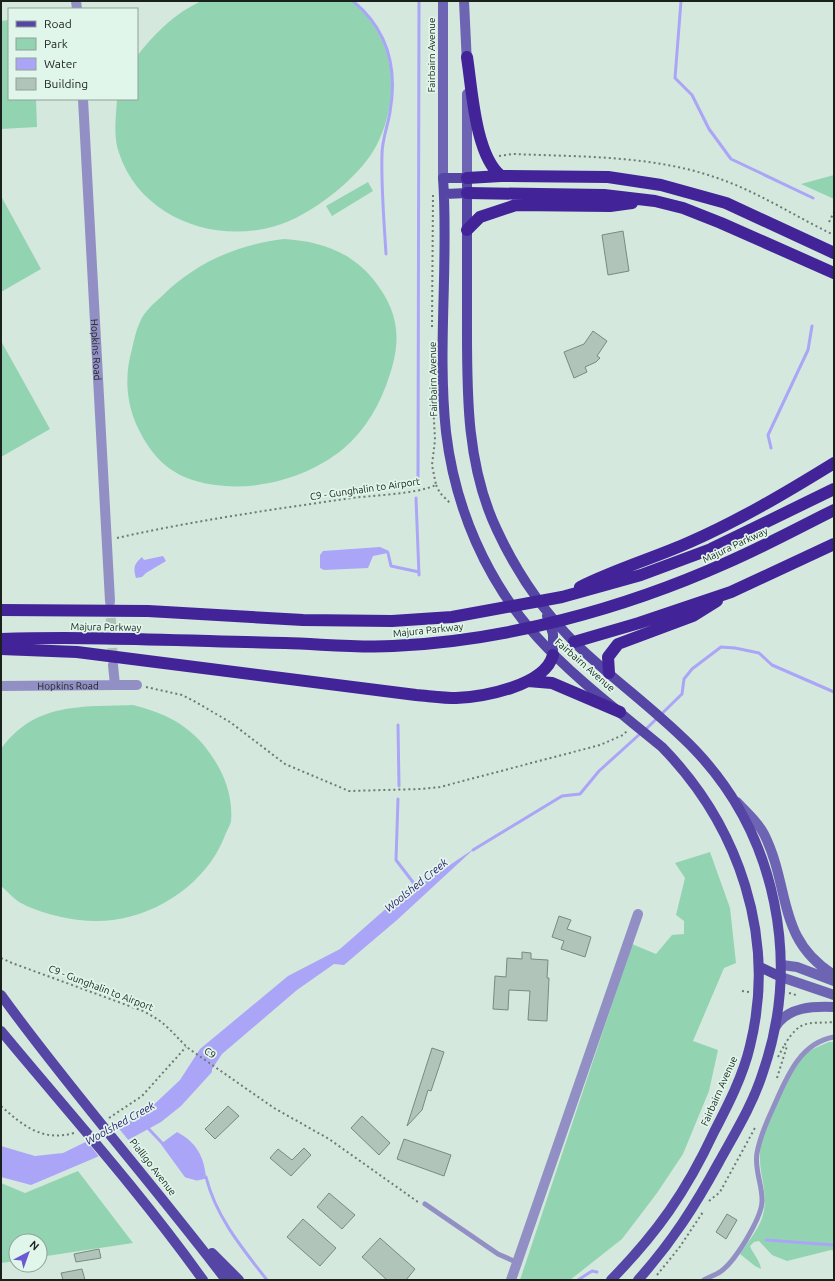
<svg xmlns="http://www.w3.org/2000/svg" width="835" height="1281" viewBox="0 0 835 1281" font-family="Ubuntu,sans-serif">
<rect width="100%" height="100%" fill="#d4e8dd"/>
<!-- green -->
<path fill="#92d4b2" d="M352 1C375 20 390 49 392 79 393 103 384 137 370 156 350 185 303 221 268 228 207 242 139 214 119 153 113 137 116 116 117 99H137V56C155 33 174 14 201 1Z
M9 20V99H36L37 127 1 129V21Z
M834 175V199L801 184Z
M368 182 373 191 332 216 326 206Z
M1 196 41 269 1 292Z
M284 239C319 241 350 251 373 279 398 310 402 337 390 374 381 403 366 430 343 449 304 481 244 495 196 481 170 474 152 456 140 432 126 406 124 377 132 349 134 340 136 330 140 322 144 312 153 304 161 297 195 263 236 245 284 239Z
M1 341 50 429 1 457Z
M133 705C169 714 195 728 215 761 226 778 233 800 231 821 230 826 226 832 224 838 206 882 160 914 113 920 85 924 44 916 19 902 13 898 7 891 1 886V749C35 702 81 707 133 705Z
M710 852 730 908 736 963 724 968 693 1041 718 1050 709 1091 683 1154 657 1193 622 1239 570 1280H520L632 944 656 954 672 935 684 934V921L676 915 685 878 675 863Z
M829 1042H834V1251L831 1250 787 1261 772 1255 759 1241 754 1242 750 1246C753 1254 760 1260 761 1269L755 1266 740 1254C747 1243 758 1230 762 1218 770 1195 758 1174 760 1151 762 1129 790 1068 807 1053 814 1048 822 1045 829 1042Z
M78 1171 133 1243 40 1257V1241H16V1261L1 1263V1183L25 1193Z"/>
<!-- water -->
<path fill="#aba5f7" d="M380 547 389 551 388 553 373 556 368 568 324 570 320 568V555L323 551Z
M163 556 166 561 146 573 142 577 136 578C133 568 134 564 142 557L144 560Z
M475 848 397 920 344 965 334 964 297 990 222 1054 212 1069V1072L181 1106 161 1122 97 1157 31 1185 1 1177V1146L35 1156 63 1153 145 1113 180 1080 200 1049 288 976 340 949 389 906Z
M177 1132C196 1142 204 1156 206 1177L203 1179 186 1176 162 1143Z"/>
<!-- pier -->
<path fill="#d4e8dd" d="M116 1125 130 1142 100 1158 86 1140Z"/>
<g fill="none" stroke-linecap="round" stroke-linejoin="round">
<!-- stream -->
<path stroke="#aba5f7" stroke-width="3" d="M353 1C388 30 398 67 390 112 388 125 382 140 382 154 381 187 384 220 386 254
M681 1 675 78 692 95 709 129 731 159 813 198
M771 448 768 435 808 350 812 326
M418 478 419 1
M416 498 419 575
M388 553 391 566 419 572
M398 725 399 786
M645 730 682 694 684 679 692 669 721 647 735 648 759 653 772 665 834 692
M398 799 396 860 419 890
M473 850 562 796 580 794 599 771 641 733
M146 1126 162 1143 186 1176 197 1179 206 1177C216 1217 242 1248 267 1280
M766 1240 834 1245
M578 1280 592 1271 597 1272"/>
</g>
<!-- building -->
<path fill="#b0c4b9" stroke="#788b81" d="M623 231 629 271 608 275 602 235Z
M593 331 607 341 597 356 600 358 596 362 585 367 587 372 574 378 564 352 584 344Z
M559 916 571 920 567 929 591 937 585 957 561 949 564 941 552 937Z
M522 952 531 953V959L548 960 547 978H549L547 1021 528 1020 530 991 509 990 508 1010 493 1009 495 976 506 977 507 958 522 959Z
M432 1048 444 1052 431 1091 428 1090 422 1110 407 1126Z
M228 1106 239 1116 215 1139 205 1129Z
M362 1116 390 1143 379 1155 351 1128Z
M404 1139 451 1155 444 1176 397 1159Z
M304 1148 311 1155 291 1176 270 1158 278 1149 292 1160Z
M329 1193 355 1215 342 1229 317 1207Z
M727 1214 737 1220 726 1239 716 1232Z
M303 1219 336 1248 320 1266 287 1237Z
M380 1238 415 1269 406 1280H387L362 1257Z
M99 1249 101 1258 76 1262 74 1254Z
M82 1269 85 1280H63L61 1273Z"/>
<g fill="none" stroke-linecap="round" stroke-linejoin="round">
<!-- minor-tunnel -->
<path stroke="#afc0b7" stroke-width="10" stroke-dasharray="10 5" stroke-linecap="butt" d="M110 603 113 663"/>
<!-- path -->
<path stroke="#6e7b73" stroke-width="2" stroke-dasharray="2 3" stroke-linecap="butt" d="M499 156 513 154C582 157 654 155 720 179 760 193 796 217 834 235
M829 222 834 212
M432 327 433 194
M436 485 440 493 451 504
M117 538C192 521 269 510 345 499 370 495 414 495 436 485L432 465 435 440 432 382
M146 687 182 695 192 700 230 722 285 764 349 791 420 789 440 787 600 745 623 735 627 731
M1 958 12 963 143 1011C152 1016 160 1020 167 1027 177 1036 184 1046 195 1053L274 1108 329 1139 418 1202
M742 991 749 992
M789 993 796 995
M778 1057 785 1044
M777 1078 787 1046 785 1044C801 1019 806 1024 834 1022
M1 1106C23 1126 43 1142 74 1133
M109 1118 142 1096 186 1047
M709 1201 720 1192 756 1126
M657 1275 679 1248 703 1212"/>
<!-- service -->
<path stroke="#928fc5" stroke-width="5" d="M425 1204 498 1254 516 1262
M704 1280C709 1277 715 1275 720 1272 735 1262 761 1219 762 1202 763 1186 754 1170 757 1153 760 1137 766 1123 773 1108 786 1079 799 1043 834 1037"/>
<!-- minor -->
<g stroke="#928fc5" stroke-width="10">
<path d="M76 1 77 9"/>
<path id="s1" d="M83 99 110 601"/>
<path d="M115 685H137"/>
<path id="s2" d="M1 686 115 685 113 665"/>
<path d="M511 1280 638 914"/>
</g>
<!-- secondary -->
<path stroke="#6d65b3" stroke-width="10" d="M443 1V178
M464 1 467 64
M467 178V94
M737 802C746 812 758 822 764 834 791 888 776 939 834 975
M782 965 797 967 834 981
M781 977 834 995
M776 1026C788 1007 813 1006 834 1007"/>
<!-- primary -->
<path stroke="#5545a5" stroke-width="10" d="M445 194 467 193
M547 616 553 634V655
M760 967 781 977
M1 995C72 1093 153 1184 226 1280
M1 1031C69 1113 141 1193 203 1280
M212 1253 239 1280
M611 1280C657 1233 686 1192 714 1132 728 1105 743 1076 750 1046 777 937 739 826 662 747 620 712 574 678 537 637 486 580 455 508 446 432 437 348 449 262 443 178H467C467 223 467 269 467 315 467 388 465 463 497 530 516 571 543 611 575 643 614 681 659 712 696 751 777 837 801 962 763 1072 753 1104 735 1133 719 1162 695 1206 672 1242 638 1280"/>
<!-- motorway -->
<path stroke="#422498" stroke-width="12" d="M467 57C472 89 475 155 501 176
M467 178 501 176 608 177 661 185 726 203 834 253
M467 193 604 195 655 201 683 208 721 223 834 273
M467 230 480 217 516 205 610 206 632 203
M580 587C616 569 654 558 690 542 740 520 787 492 834 463
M1 610 148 611 303 620 392 621 452 617 562 597 641 575 711 549 834 489
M1 639C96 636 191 641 285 643 321 644 357 648 393 646 505 641 623 609 726 563 763 547 798 528 834 510
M574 642 639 623 731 592 834 544
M1 649 77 652 416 695C429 696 443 698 456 698 483 697 545 686 553 655
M609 673 608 657 618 644 693 616 717 601
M528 681 552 683 620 712"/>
</g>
<g text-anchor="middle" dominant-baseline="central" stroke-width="3.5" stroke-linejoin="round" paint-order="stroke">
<!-- street labels -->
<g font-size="10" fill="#1a211d" stroke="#e1f6ea">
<text transform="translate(431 55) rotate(-90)">Fairbairn Avenue</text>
<text stroke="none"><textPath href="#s1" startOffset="251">Hopkins Road</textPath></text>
<text transform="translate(433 379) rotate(-91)">Fairbairn Avenue</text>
<text transform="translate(365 489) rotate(-8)">C9 - Gunghalin to Airport</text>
<text transform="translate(735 545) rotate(-25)">Majura Parkway</text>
<text transform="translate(106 627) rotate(1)">Majura Parkway</text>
<text transform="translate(428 630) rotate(-6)">Majura Parkway</text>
<text transform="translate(585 665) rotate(41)">Fairbairn Avenue</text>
<text stroke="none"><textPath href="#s2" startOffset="67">Hopkins Road</textPath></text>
<text transform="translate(101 988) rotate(21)">C9 - Gunghalin to Airport</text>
<text transform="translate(210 1053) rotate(34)">C9</text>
<text transform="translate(719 1091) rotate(-66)">Fairbairn Avenue</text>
<text transform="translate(153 1167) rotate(52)">Pialligo Avenue</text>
</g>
<!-- water labels -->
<g font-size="11" font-style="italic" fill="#2f1672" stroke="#e1f6ea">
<text transform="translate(416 885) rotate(-39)">Woolshed Creek</text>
<text transform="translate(120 1123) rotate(-29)">Woolshed Creek</text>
</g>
</g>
<!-- border -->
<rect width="835" height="1281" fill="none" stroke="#1a211d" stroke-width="4"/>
<!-- legend -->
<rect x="8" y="8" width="130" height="92" fill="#e1f6ea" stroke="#91a198"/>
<rect x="16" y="21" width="20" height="6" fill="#5545a5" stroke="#91a198"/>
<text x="44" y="28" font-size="12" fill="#1a211d">Road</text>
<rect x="16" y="38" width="20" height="12" fill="#92d4b2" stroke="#91a198"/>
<text x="44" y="48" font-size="12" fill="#1a211d">Park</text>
<rect x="16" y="58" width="20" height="12" fill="#aba5f7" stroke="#91a198"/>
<text x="44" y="68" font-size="12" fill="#1a211d">Water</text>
<rect x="16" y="78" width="20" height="12" fill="#b0c4b9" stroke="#91a198"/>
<text x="44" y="88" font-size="12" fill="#1a211d">Building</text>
<!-- north arrow -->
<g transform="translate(28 1253) rotate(41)"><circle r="19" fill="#e1f6ea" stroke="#91a198"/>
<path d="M0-3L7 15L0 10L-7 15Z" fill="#6c58d2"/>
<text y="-6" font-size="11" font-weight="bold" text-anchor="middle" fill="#1a211d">N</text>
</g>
</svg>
